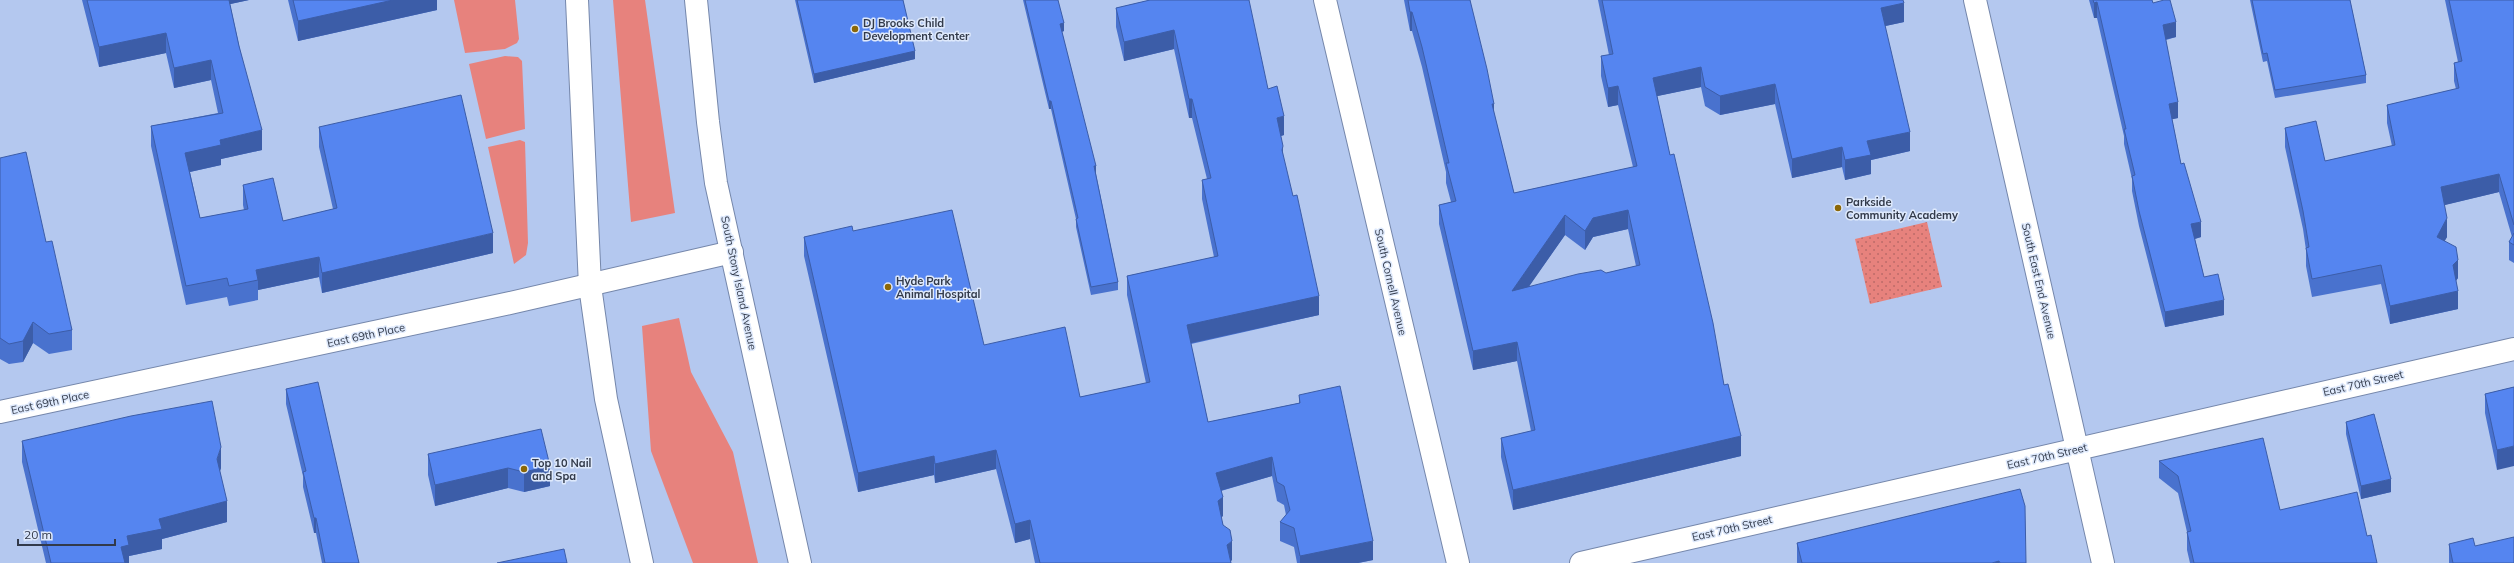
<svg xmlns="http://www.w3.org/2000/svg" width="2514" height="563" viewBox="0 0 2514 563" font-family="Mulish,sans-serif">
<defs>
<pattern id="park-dots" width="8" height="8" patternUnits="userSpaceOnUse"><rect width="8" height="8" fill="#e7827d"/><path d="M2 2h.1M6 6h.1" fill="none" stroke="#bc6b68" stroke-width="1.8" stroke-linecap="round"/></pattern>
</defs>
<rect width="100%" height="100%" fill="#b4c8ef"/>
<!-- grass -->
<path fill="#e7827d" d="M454 0H515L519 39 517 43 505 49 465 53Z
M613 0H645L675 213 631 222Z
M505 56 518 57 522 61 525 129 486 139 469 64Z
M520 140 525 142 528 243 526 255 514 264 488 147Z
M679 318 691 372 733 452 758 563H693L651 451 642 326Z"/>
<!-- park -->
<path fill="url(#park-dots)" d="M1927 222 1942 287 1870 304 1855 239Z"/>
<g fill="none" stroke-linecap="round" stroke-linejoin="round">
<defs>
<path id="minor" d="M1325 0 1458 563
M1975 0 2103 563
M0 412 510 303 732 252
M1581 563 2514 349"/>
<path id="trunk" d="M577 0 590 286 606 399 642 563
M696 0 708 122 716 183 800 563"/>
</defs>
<!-- minor casing -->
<use href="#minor" stroke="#7587ab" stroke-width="24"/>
<!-- trunk casing -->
<use href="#trunk" stroke="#7587ab" stroke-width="24"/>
<!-- minor -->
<use href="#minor" stroke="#fff" stroke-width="22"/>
<!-- trunk -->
<use href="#trunk" stroke="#fff" stroke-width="22"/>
</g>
<!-- wall -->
<path fill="#4972ce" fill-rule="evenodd" d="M82 0H249L230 4 262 150 221 159V165L190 172 200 218 244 210 243 205V185L283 221 333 209 319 147V127L493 253 322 293 319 277 258 290V300L229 306 227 297 186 305 151 146V126L218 113 211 80 174 88 166 53 99 67Z
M288 0H437V10L298 41Z
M795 0H903L915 59 814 83Z
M1023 0H1058L1064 31 1062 32 1096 174 1118 282V290L1091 295 1076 227V219L1051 109H1049Z
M1150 0 1268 89 1284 135 1281 136 1283 158 1319 315 1191 344 1208 422 1299 403V395L1373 560 1358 563H1297L1294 547 1280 541V522L1286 515 1284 505 1277 501 1272 476 1221 491 1223 516 1221 517 1232 560 1230 561 1231 563H1035L1030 539 1015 543 996 469 935 483 934 475 858 492 804 256V237L853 231 984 345 1080 397 1146 383 1127 295V276L1214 257 1202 199V180L1207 179 1192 118H1189L1174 49 1124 61 1116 27V8Z
M1404 0H1470L1494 113 1514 193 1633 167 1618 105 1608 107 1601 76V56L1609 55 1598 0H1903L1904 22 1885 26 1910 151 1871 160V174L1845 180 1842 167 1792 178 1775 104 1720 115 1705 106 1701 87 1657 96 1670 155 1724 385 1741 456 1513 510 1501 457V438L1531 431 1517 361 1473 370 1439 224V205L1451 202 1446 183V172L1422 67 1412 31H1410ZM1628 229 1636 266 1606 273 1528 287 1565 235 1585 250 1593 237Z
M2089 0H2152L2153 3 2176 37 2166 40 2178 118 2172 119 2181 164 2201 237 2195 239 2204 277 2224 315 2165 327 2139 226 2132 191V179L2124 144V136L2097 18H2094Z
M2250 0H2350L2366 75V83L2275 98 2267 61 2263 62Z
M2445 0H2514V263L2509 260V242L2512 237 2499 192 2444 205 2447 237 2444 241 2458 278 2456 281 2458 309 2390 324 2381 284 2312 297 2306 266V250L2303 229 2285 147V128L2325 161 2392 146 2387 123V105L2456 89 2454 81V63L2458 62Z
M0 158 46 242 72 330V350L49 354 33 343 23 362 9 364 0 359Z
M2514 387 2497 470 2485 413V394Z
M286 389 359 563H322L316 533H314L303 487V476L286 404Z
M2346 422 2391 492 2361 499 2346 434Z
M22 441 221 468 220 471 227 522 162 539V549L129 556V563H46L22 462Z
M428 454 550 466V486L524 492 508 488 435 506 428 475Z
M2159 461 2280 510 2377 563H2190L2187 550V532L2178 493 2159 478Z
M1797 543 2026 563H1797Z
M2449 544 2475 546 2514 563H2449Z"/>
<!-- shaded-wall -->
<path fill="#3c5da8" d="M226 0H249L226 5Z
M393 0H437V10L298 41V21Z
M2097 2V18H2094V3Z
M1904 3V22L1881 27V8Z
M1410 12H1412V31H1410Z
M2176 22V37L2163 40V25Z
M1064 23V31L1060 32V24Z
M1174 30V49L1124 61V42Z
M166 33V53L99 67V47Z
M915 51V59L814 83V74Z
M211 60V80L174 88V68Z
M1701 67V87L1653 97V78Z
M1775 84V104L1720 115V96Z
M1618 86V105L1608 107V88Z
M1189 99H1192V118H1189Z
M1049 101H1051V109H1049Z
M2178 102V118L2169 120V104Z
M1492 104H1494V123Z
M1284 116V135L1277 137V118Z
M262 130V150L221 159V165L185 173V153L220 140Z
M1910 132V151L1871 160V174L1845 180V160L1867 141Z
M1283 146V165L1282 150Z
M1842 147V167L1792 178V159Z
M1094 166H1096V174H1094Z
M2499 174V192L2441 206V187Z
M1628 210V229L1593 237 1585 250V231L1593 218Z
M1565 215V235L1512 311V291Z
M2447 218V237L2437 255V237Z
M2201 222V237L2191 240V224Z
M493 233V253L322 293V273Z
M319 257V277L258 290V280L256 270Z
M2458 260V278L2453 284V265Z
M2458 291V309L2390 324V306Z
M1319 296V315L1187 344V325Z
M2224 300V315L2165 327V312Z
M33 322V343L23 362V341Z
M1517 342V361L1473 370V351Z
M1741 436V456L1513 510V490Z
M2514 446V466L2497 470V450Z
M221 447V468L217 479V459Z
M996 450V469L935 483V464Z
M934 456V475L858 492V473Z
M1272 457V476L1216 492V473Z
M550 466V486L524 492V472Z
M508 468V488L435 506V485Z
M2391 479V492L2361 499V486Z
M1223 497V516L1218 520V501Z
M227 501V522L162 539V549L129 556V563H121V547L127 536 159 519Z
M314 518H316V533H314Z
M1030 520V539L1015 543V524Z
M1232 541V560L1229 563 1227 545Z
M1373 541V560L1358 563H1300V556Z
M1999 561V563H1992Z"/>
<!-- building -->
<path fill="#5585f0" stroke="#3c5da8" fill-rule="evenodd" d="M87 0H229L239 46 262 130 220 140 221 145 185 153 200 218 248 209 243 185 273 178 283 221 337 208 319 127 461 95 493 233 322 273 319 257 256 270 258 280 229 286 227 278 186 286 151 126 223 113 211 60 174 68 166 33 99 47Z
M293 0H393L298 21Z
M797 0H903L915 51 814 74Z
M1025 0H1058L1064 23 1060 24 1096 166H1094L1118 282 1091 287 1076 219 1078 218 1051 101H1049Z
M1150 0H1249L1268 89 1277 86 1284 116 1277 118 1283 146 1282 150 1293 196 1297 195 1319 296 1187 325 1208 422 1300 403 1299 395 1340 386 1373 541 1300 556 1294 528 1280 522 1290 510 1284 486 1277 482 1272 457 1216 473 1223 497 1218 501 1223 525 1230 530 1232 541 1227 545 1231 563H1040L1030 520 1015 524 996 450 935 464 934 456 858 473 804 237 852 226 853 231 952 210 984 345 1065 327 1080 397 1150 382 1127 276 1218 256 1202 180 1211 178 1192 99H1189L1174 30 1124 42 1116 8Z
M1408 0H1470L1487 69 1494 104H1492L1514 193 1637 166 1618 86 1608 88 1601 56 1613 54 1602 0H1903L1904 3 1881 8 1910 132 1867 141 1871 155 1845 160 1842 147 1792 159 1775 84 1720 96 1705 87 1701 67 1653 78 1670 155 1674 154 1713 323 1724 385 1728 384 1741 436 1513 490 1501 438 1535 430 1517 342 1473 351 1439 205 1456 201 1446 163H1449L1422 47 1412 12H1410ZM1628 210 1640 265 1606 273 1601 270 1578 274 1512 291 1565 215 1585 231 1593 218Z
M2093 0H2152L2153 3 2164 0H2170L2176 22 2163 25 2178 102 2169 104 2181 164 2184 163 2201 222 2191 224 2204 277 2218 274 2224 300 2165 312 2139 211 2132 176 2135 175 2124 129H2126L2097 2 2094 3Z
M2252 0H2350L2366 75 2275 90 2267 53 2263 54Z
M2449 0H2514V225L2499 174 2441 187 2447 218 2437 237 2456 247 2458 260 2453 265 2458 291 2390 306 2381 265 2312 279 2306 248 2309 247 2303 211 2285 128 2316 121 2325 161 2395 145 2387 105 2459 88 2454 63 2462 61Z
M26 152 46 242 52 241 72 330 49 334 33 322 23 341 9 344 0 338V158Z
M2514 233V245L2509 242Z
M318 382 359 563H325L316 518H314L303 472 306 471 286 389Z
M2514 387V446L2497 450 2485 394Z
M212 401 221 447 217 459 227 501 159 519 162 529 127 536 129 545 121 547 125 563H51L22 441 131 416Z
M2374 414 2391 479 2361 486 2346 422Z
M541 429 550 466 524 472 508 468 435 485 428 454Z
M2263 438 2280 510 2357 492 2367 536 2371 535 2377 563H2194L2187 532 2191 531 2178 476 2159 461Z
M2020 489 2025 506 2026 563H2000L1999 561 1992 563H1802L1797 543Z
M2514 537V563H2453L2449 544 2473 538 2475 546Z
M564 549 567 563H497Z"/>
<!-- markers -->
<g fill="#8b6708" stroke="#dee9fc" stroke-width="1.5">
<circle cx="855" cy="29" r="4"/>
<circle cx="1838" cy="208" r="4"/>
<circle cx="888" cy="287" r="4"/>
<circle cx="524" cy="469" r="4"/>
</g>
<g text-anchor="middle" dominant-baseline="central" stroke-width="3" stroke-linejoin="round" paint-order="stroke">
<!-- poi labels -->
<g font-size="11" font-weight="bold" fill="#323a4a" stroke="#dee9fc" text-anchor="start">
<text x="863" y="23">DJ Brooks Child<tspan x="863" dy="13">Development Center</tspan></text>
<text x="1846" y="202">Parkside<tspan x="1846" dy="13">Community Academy</tspan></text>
<text x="896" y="281">Hyde Park<tspan x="896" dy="13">Animal Hospital</tspan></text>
<text x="532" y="463">Top 10 Nail<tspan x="532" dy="13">and Spa</tspan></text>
</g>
<!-- street labels -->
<g font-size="11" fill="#323a4a" stroke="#dee9fc">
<text transform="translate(2039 281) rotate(77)">South East End Avenue</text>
<text transform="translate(1391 282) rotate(77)">South Cornell Avenue</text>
<text transform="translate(739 283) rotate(78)">South Stony Island Avenue</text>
<text transform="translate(366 335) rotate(-12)">East 69th Place</text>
<text transform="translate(2363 383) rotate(-13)">East 70th Street</text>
<text transform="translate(50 402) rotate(-12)">East 69th Place</text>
<text transform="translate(2047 456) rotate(-13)">East 70th Street</text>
<text transform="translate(1732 528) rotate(-13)">East 70th Street</text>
</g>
</g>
<!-- scale -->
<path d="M18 539v6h97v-6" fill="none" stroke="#323a4a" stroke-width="2"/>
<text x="24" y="539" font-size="12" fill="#323a4a" stroke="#dee9fc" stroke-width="3" paint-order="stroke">20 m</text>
</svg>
